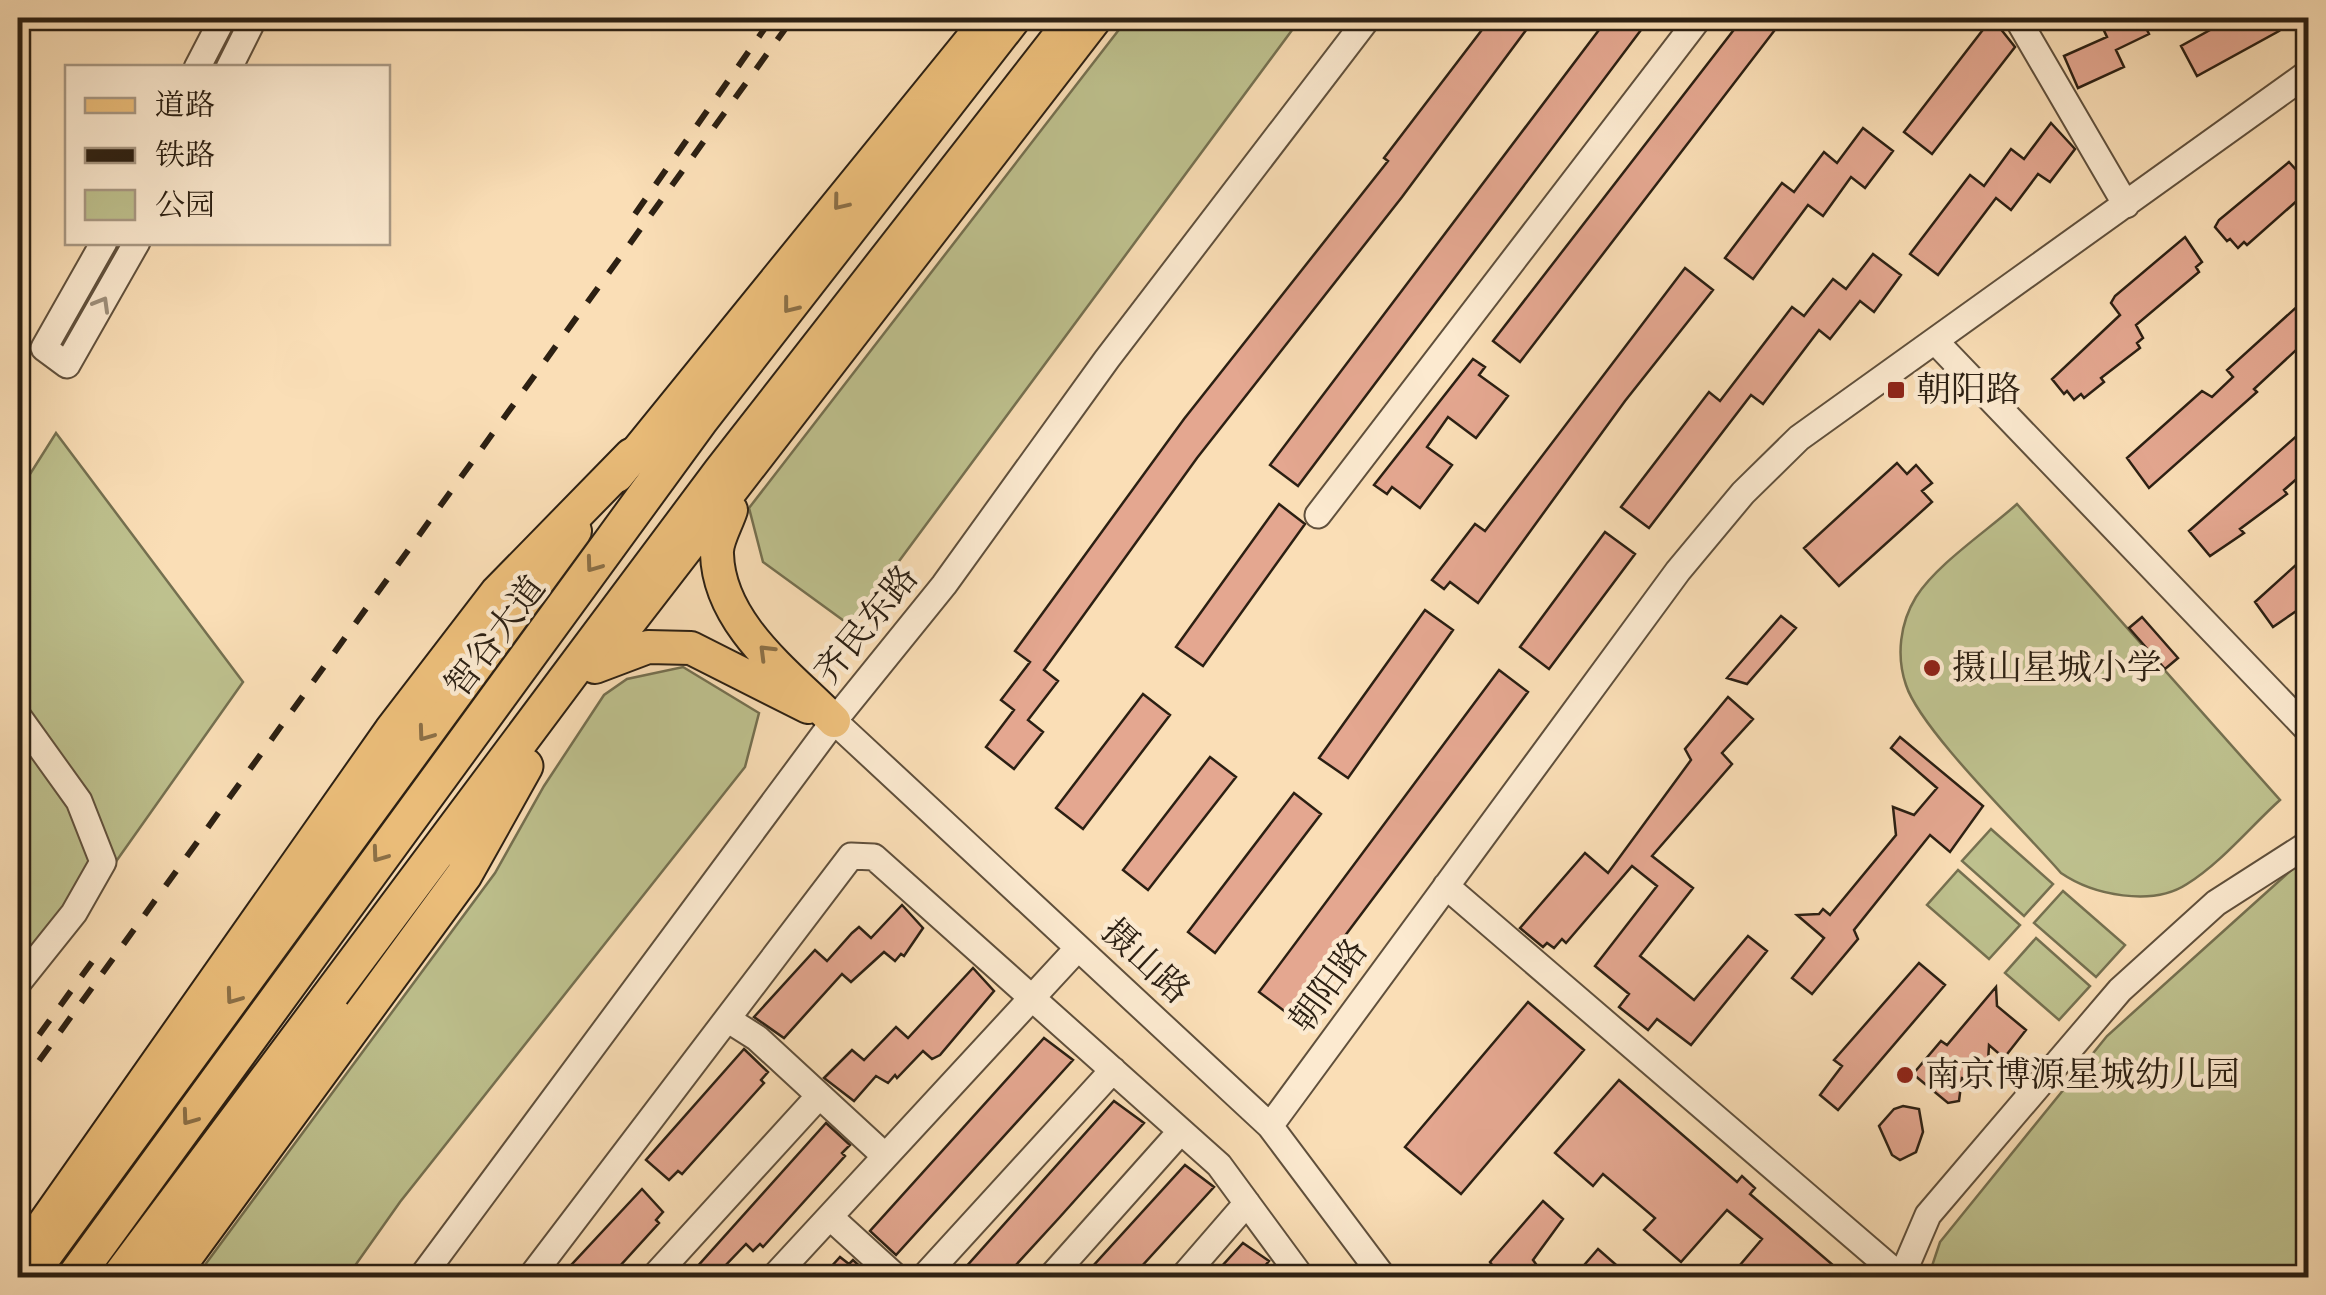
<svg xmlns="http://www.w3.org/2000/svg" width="2326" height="1295" viewBox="0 0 2326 1295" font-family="'Libre Bodoni','Noto Serif SC',serif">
<rect width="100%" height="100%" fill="#fadeb6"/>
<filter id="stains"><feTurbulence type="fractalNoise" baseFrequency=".002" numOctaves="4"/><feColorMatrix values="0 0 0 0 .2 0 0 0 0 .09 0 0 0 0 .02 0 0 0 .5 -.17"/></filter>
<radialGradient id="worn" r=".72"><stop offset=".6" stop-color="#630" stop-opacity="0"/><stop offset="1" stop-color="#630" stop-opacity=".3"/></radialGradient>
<!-- green -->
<path fill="#bec18e" stroke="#757050" stroke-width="2.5" d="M1128 18H1301L851 626 763 562 749 508Z
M56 433 243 682 18 1000V493Z
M2017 504 2280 800C2251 826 2221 863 2187 884 2152 907 2093 895 2061 873 2025 831 1921 731 1906 685 1896 656 1900 623 1916 597 1937 564 1987 531 2017 504Z
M683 667 759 713 745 767 400 1202 347 1277H196L495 873 544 786 604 695 627 679Z
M1991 829 2053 884 2024 916 1962 861Z
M2308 855V1277L1928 1278 1940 1242 2107 1036Z
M1958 870 2020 925 1989 959 1927 905Z
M2063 891 2125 945 2096 977 2034 923Z
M2036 938 2090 986 2059 1020 2005 973Z"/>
<!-- building -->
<path fill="#e4a790" stroke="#2c2013" stroke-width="2.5" d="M1491 18H1535L1402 197 1197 458 1044 670 1058 681 1028 720 1043 732 1014 769 986 747 1014 710 1001 700 1030 662 1015 651 1184 419 1388 161 1384 158Z
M1608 18H1650L1298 486 1270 465Z
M1743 18H1784L1520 362 1493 341Z
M1992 18 2015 47 1932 154 1904 132Z
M2098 18H2141L2149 34 2116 50 2124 67 2078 88 2064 56 2107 37Z
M2232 18H2272L2279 31 2197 76 2181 46Z
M2051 123 2075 149 2050 182 2038 174 2011 210 1996 198 1938 275 1910 254 1970 175 1984 186 2011 149 2024 159Z
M1863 128 1893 151 1865 188 1851 177 1823 216 1808 205 1753 279 1725 258 1782 183 1794 192 1824 152 1837 163Z
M2289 162 2299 173 2308 164V191L2247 245 2244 242 2238 248 2230 239 2227 241 2215 227 2219 220Z
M2185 237 2202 262 2196 267 2199 272 2136 325 2143 338 2137 343 2140 348 2101 378 2104 382 2084 398 2081 394 2074 400 2067 391 2064 394 2052 379 2120 315 2111 303 2115 296Z
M1873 254 1901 275 1874 312 1860 301 1830 339 1819 330 1763 404 1751 395 1649 528 1621 507 1709 392 1720 401 1792 307 1804 316 1833 279 1846 289Z
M1685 268 1713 290 1625 401 1478 603 1450 582 1444 589 1432 580 1475 524 1485 531Z
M2301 303 2308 312V339L2254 389 2257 392 2149 488 2127 458 2202 391 2212 397 2233 377 2227 370Z
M1473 359 1485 367 1479 375 1508 396 1476 438 1448 417 1427 447 1452 465 1420 508 1392 487 1387 494 1374 485Z
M2308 426V469L2284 490 2287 494 2240 529 2244 533 2210 556 2189 531Z
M1897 463 1907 474 1916 465 1932 483 1922 491 1932 502 1839 586 1804 548Z
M1279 504 1305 524 1203 666 1176 647Z
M1605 532 1635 554 1549 669 1520 647Z
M2308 554V603L2273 627 2255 602Z
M1425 610 1453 630 1348 778 1319 758Z
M1781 616 1796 628 1747 684 1727 678Z
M2142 617 2178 658 2165 669 2129 628Z
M1499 670 1528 692 1287 1013 1259 992Z
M1143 694 1170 715 1083 829 1056 808Z
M1728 697 1753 719 1722 753 1732 764 1652 856 1693 888 1640 956 1694 1000 1748 936 1767 951 1691 1045 1657 1019 1648 1030 1619 1007 1629 994 1595 966 1657 886 1632 866 1566 943 1562 939 1554 948 1547 943 1543 947 1520 928 1585 853 1608 873 1691 760 1685 749Z
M1900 737 1983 806 1950 852 1930 835 1854 930 1858 939 1812 994 1792 978 1824 938 1797 915 1819 914 1823 909 1830 915 1896 835 1893 807 1914 815 1937 788 1891 748Z
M1210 757 1236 777 1148 890 1123 870Z
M1294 793 1321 814 1215 953 1188 932Z
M902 905 923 928 904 956 901 954 895 961 884 952 851 982 842 974 784 1038 754 1017 815 950 827 961 852 933 859 927 871 938Z
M1919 963 1945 985 1838 1110 1820 1095 1842 1066 1834 1060Z
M973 968 994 991 940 1055 932 1059 923 1051 897 1078 895 1075 888 1083 876 1076 854 1101 824 1078 852 1050 864 1060 896 1027 908 1038Z
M1996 987 1997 1006 2026 1030 2004 1058 1989 1045 1987 1079 1979 1083 1962 1078 1959 1101 1948 1103 1913 1074 1941 1041 1947 1045Z
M1528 1002 1584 1050 1461 1194 1405 1147Z
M1044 1038 1073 1060 896 1255 870 1231Z
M744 1049 768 1072 761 1080 764 1083 682 1174 678 1171 669 1180 646 1160Z
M1619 1080 1737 1182 1742 1176 1755 1188 1750 1194 1848 1278H1729L1762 1239 1727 1210 1681 1262 1644 1230 1655 1218 1603 1174 1593 1186 1555 1153Z
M1114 1101 1144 1123 1059 1218 1004 1278H956Z
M1903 1106 1919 1109 1923 1132 1916 1152 1900 1160 1892 1155 1879 1126 1894 1109Z
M826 1123 850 1145 842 1153 845 1156 763 1247 760 1244 753 1251 746 1244 724 1267 735 1278H687Z
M1185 1165 1214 1187 1131 1278H1082Z
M642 1189 663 1212 656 1220 659 1223 609 1278H559Z
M1543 1201 1563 1219 1533 1260 1546 1278H1501L1490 1262Z
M1243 1243 1269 1261 1255 1278H1211Z
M1598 1249 1631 1278H1573Z
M840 1257 849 1264 853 1260 867 1273 863 1278H821Z"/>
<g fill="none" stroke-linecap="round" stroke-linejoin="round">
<defs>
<path id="minor" d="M2017 18 2126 205
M197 68 223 18
M229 68 254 18
M104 242 44 348 67 365 137 242
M1935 341 2308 730
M1318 515 1699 18
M18 716 79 801 103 862 74 913 18 983
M834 721 1270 1126 1384 1278
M1446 886 1901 1277
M727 1019 757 1038 885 1156
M1270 1126 1678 571 1743 493 1799 438 2308 73
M830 1217 897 1278
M421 1278 834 721 944 585 1107 359 1368 18
M530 1278 851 856 874 857 1219 1165 1302 1278
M653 1278 819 1096
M773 1278 1078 948
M923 1278 1113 1070
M1050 1278 1181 1131
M1182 1278 1247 1203
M1901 1278 1928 1215 2120 990 2216 903 2308 844"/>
<path id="major" d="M617 476 989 18
M731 510C727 523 716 541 717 554 719 625 789 675 834 721
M601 659 1096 18
M595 667 648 647 691 648 808 707
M29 1278 575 531
M143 1278 336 1016"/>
<path id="highway" d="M18 1263 392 731 498 593 632 456
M74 1278 701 419 1013 18
M119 1278 721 472 1075 18
M169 1278 464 875 525 766"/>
</defs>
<!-- minor casing -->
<use href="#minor" stroke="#60503c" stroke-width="29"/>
<!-- major casing -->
<use href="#major" stroke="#2c2013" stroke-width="36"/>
<!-- highway casing -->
<use href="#highway" stroke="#2c2013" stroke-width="39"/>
<!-- minor -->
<use href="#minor" stroke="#fcead0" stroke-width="25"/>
<!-- major -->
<use href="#major" stroke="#edbf7b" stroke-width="32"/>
<!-- highway -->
<use href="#highway" stroke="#edbf7b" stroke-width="35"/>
<!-- rail -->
<path stroke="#2c2013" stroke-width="6" stroke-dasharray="18 18" stroke-linecap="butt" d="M635 214 772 18
M18 1064 97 955
M18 1090 793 18"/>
</g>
<!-- one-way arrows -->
<defs><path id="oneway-chevron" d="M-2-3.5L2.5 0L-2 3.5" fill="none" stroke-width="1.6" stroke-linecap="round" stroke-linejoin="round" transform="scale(2.5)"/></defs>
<g stroke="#8c7047">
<use href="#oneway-chevron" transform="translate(840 203) rotate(129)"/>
<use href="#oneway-chevron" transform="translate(790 306) rotate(128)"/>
<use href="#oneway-chevron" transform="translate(593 565) rotate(126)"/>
<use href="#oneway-chevron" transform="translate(766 652) rotate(-135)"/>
<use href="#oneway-chevron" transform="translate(425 734) rotate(126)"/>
<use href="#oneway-chevron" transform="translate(379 855) rotate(126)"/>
<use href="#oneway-chevron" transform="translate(233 997) rotate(126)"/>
<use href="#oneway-chevron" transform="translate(189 1118) rotate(126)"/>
</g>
<use stroke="#9e8f7b" href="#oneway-chevron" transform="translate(102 304) rotate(-60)"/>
<!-- markers -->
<g fill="#8f2418" stroke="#fcead0" stroke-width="4">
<rect x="1886" y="380" width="20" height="20" rx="5"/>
<circle cx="1932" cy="668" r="10"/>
<circle cx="1905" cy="1075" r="10"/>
</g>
<g text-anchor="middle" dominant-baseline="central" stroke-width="9" stroke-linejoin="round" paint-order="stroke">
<!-- poi labels -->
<g font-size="35" fill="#2c2013" stroke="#fcead0" text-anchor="start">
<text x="1916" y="390">朝阳路</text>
<text x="1952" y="668">摄山星城小学</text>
<text x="1925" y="1075">南京博源星城幼儿园</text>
</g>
<!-- street labels -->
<g font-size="35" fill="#2c2013" stroke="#fcead0">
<text transform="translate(867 625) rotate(-51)">齐民东路</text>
<text transform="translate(496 637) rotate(-53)">智谷大道</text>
<text transform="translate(1145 962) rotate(43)">摄山路</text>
<text transform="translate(1329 986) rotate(-54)">朝阳路</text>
</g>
</g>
<!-- margin -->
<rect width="2326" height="1295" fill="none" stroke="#fadeb6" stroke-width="60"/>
<rect x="20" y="20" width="2286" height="1255" fill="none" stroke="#2c2013" stroke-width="5"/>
<rect x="30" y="30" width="2266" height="1235" fill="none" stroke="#2c2013" stroke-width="2.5"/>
<!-- legend -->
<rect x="65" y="65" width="325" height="180" fill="#fcead0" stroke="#a99984" stroke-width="2.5"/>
<rect x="85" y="98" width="50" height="15" fill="#edbf7b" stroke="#a99984" stroke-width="2.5"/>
<text x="155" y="115" font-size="30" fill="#2c2013">道路</text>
<rect x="85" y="148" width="50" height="15" fill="#2c2013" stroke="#a99984" stroke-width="2.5"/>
<text x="155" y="165" font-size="30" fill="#2c2013">铁路</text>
<rect x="85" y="190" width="50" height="30" fill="#bec18e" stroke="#a99984" stroke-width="2.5"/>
<text x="155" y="215" font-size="30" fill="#2c2013">公园</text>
<rect width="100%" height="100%" filter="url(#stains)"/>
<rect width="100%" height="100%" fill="url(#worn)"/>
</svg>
